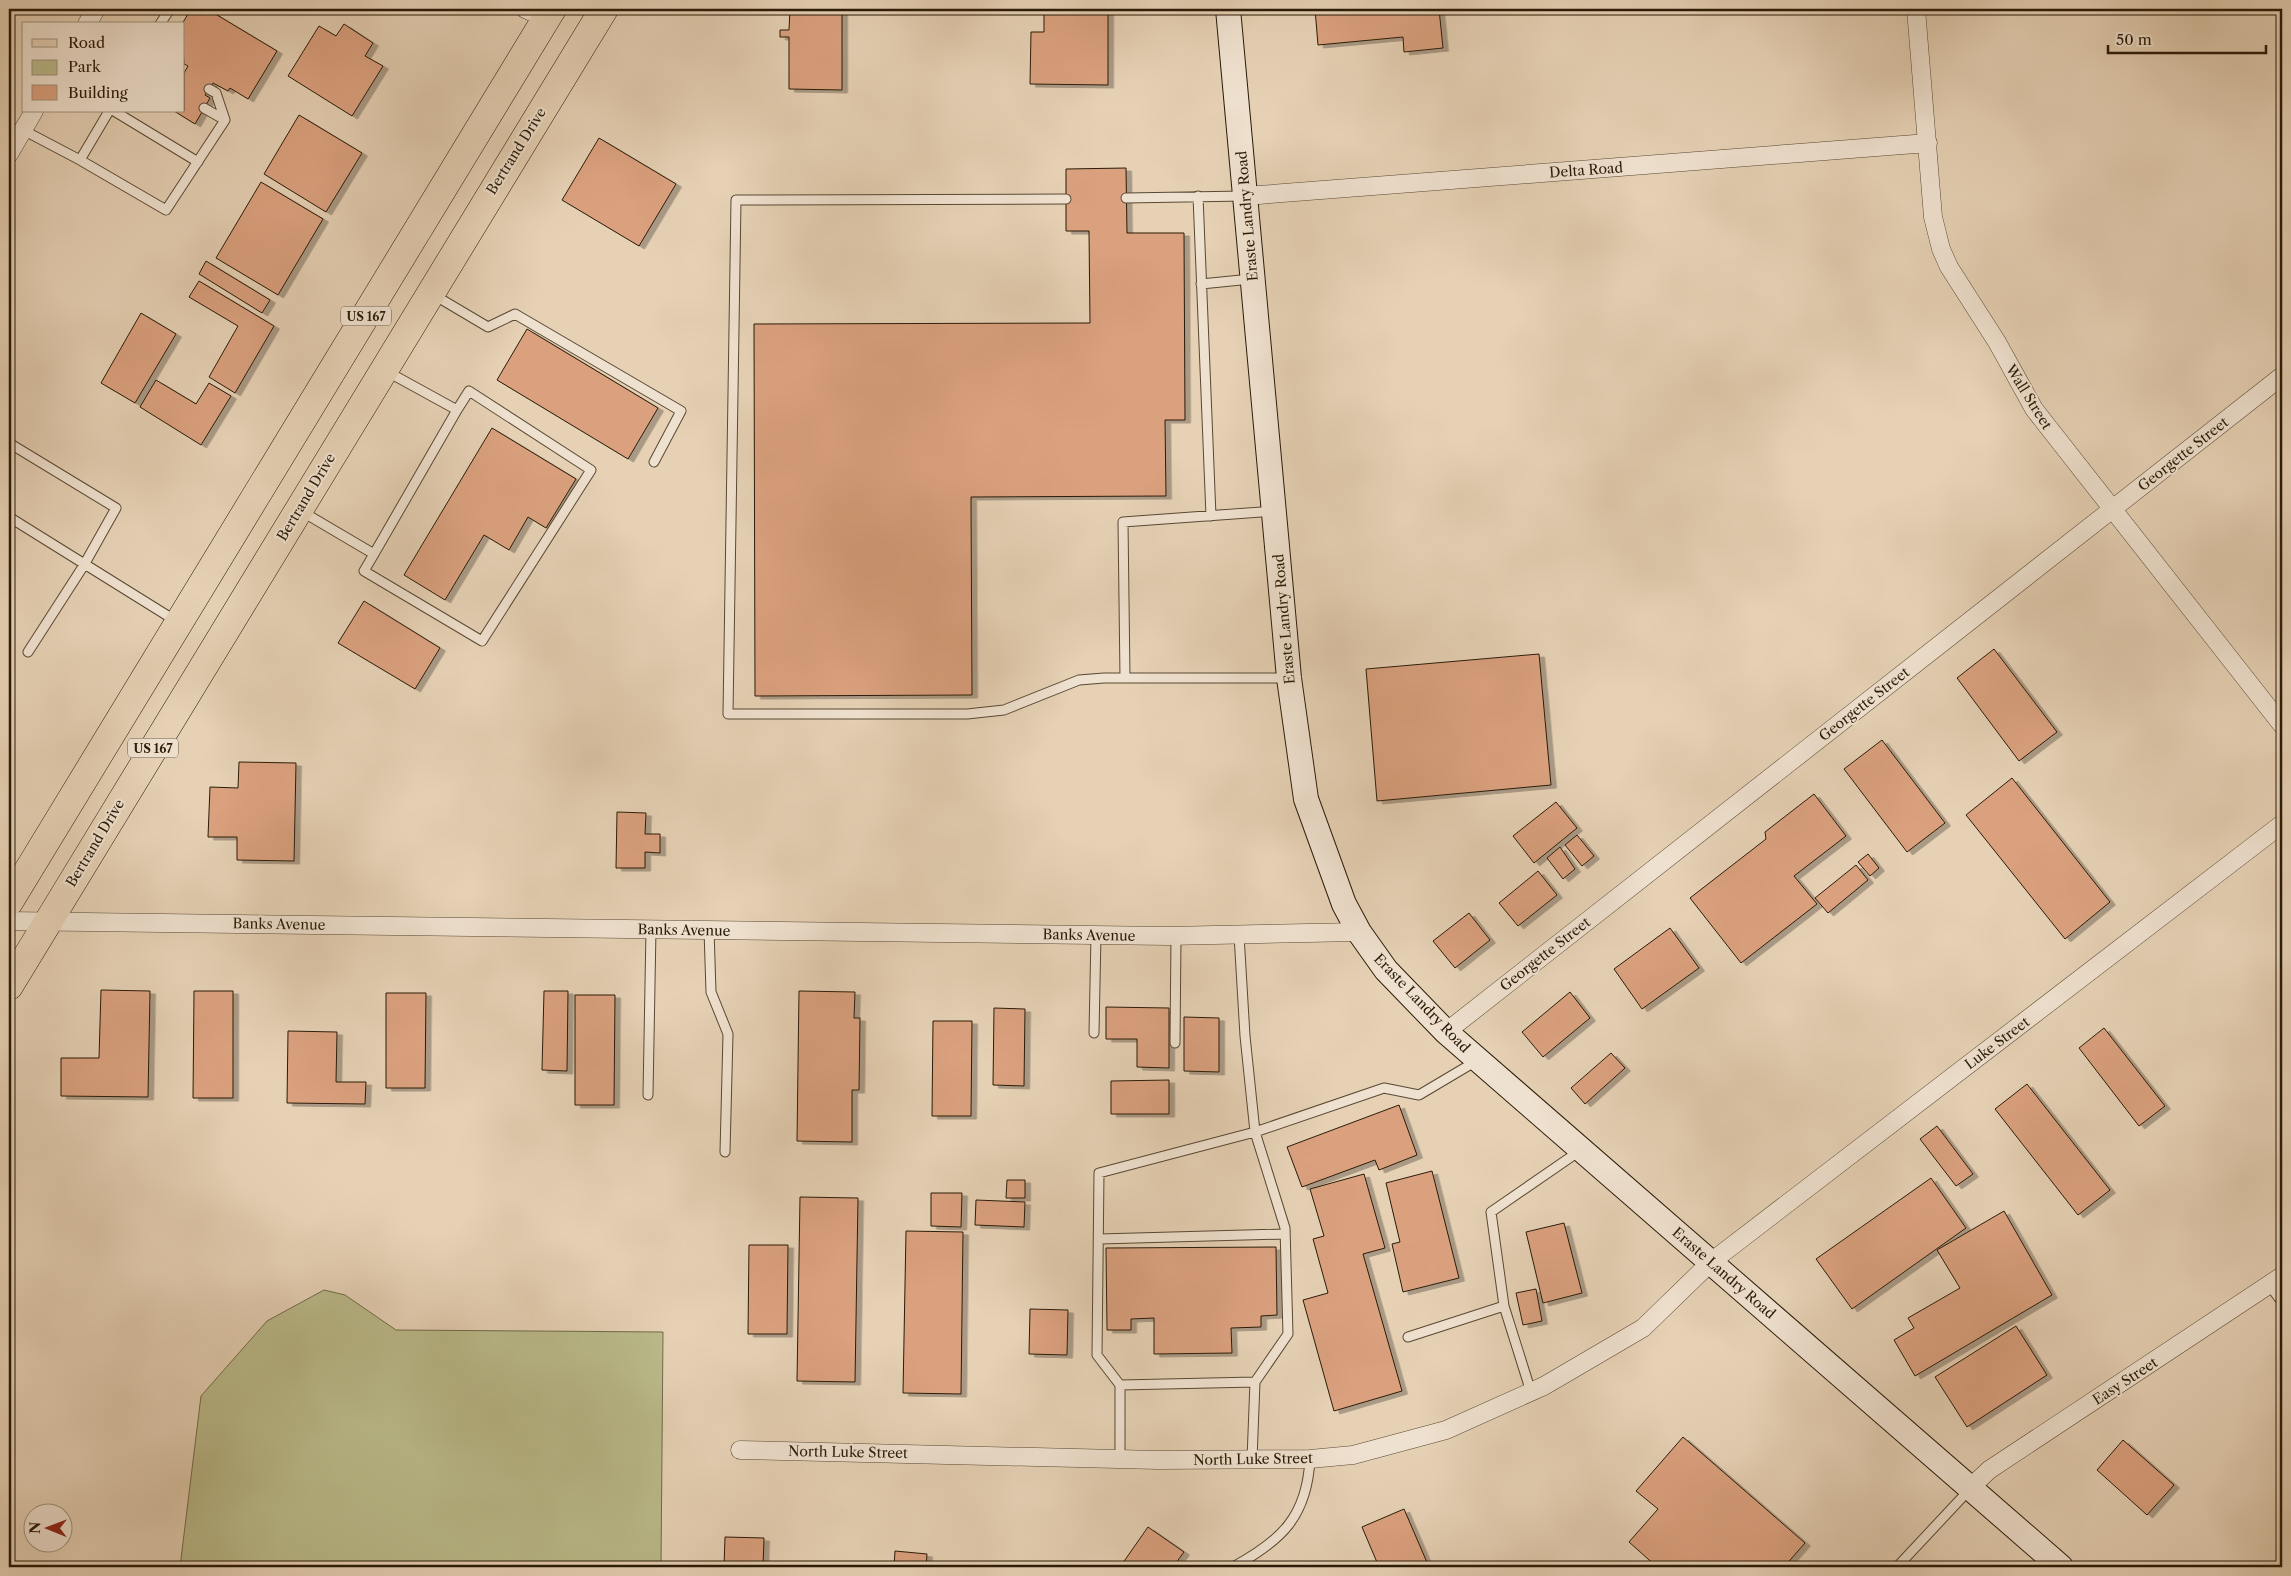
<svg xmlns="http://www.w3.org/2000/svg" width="2291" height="1576" viewBox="0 0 2291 1576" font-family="'Libre Caslon Text',serif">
<defs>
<filter id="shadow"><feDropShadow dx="5.5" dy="3" stdDeviation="0" flood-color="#0004"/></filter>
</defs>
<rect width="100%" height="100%" fill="#e6d1b5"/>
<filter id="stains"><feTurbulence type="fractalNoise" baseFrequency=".004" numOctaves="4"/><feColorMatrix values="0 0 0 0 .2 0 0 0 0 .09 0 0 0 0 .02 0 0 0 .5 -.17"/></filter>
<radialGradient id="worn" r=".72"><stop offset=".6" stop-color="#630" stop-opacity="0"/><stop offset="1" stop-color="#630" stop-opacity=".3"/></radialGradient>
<!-- green -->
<path fill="#baba8a" stroke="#726a49" d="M324 1290 345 1295 396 1330 663 1332 661 1567H180L201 1396 267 1321Z"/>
<!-- building -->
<path fill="#dba17f" stroke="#291b08" filter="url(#shadow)" d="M191 9 203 15 207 9 277 51 248 99 230 88 228 91 213 83 205 95 210 98 195 124 174 111H184V73L188 66 184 64 182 24Z
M790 9H842V90L789 89V37H780V30H789Z
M1044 9H1108V85L1030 84 1031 32H1044Z
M1315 9H1439L1443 48 1404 52 1403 37 1318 45Z
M344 24 373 43 365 56 383 66 352 116 288 76 319 26 336 36Z
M299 115 362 153 326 212 264 174Z
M599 138 676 184 639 246 562 200Z
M1126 168 1127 233H1184L1185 420H1165L1166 496 971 497 972 695 755 696 754 324 1090 323 1089 231H1066V169Z
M261 182 323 219 278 295 216 258Z
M206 261 270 300 262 313 199 274Z
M199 281 274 326 235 393 209 377 238 326 189 297Z
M141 313 176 334 135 403 101 383Z
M527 329 658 408 628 459 497 380Z
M156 380 196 404 209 383 231 396 201 445 140 407Z
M492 428 576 479 546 528 528 517 509 550 484 535 445 600 404 575Z
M364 601 440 648 415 689 338 643Z
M1994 649 2057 732 2019 761 1957 678Z
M1539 654 1551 785 1377 801 1366 669Z
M1882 740 1945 823 1907 852 1844 769Z
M239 762 296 763 294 861 237 860V837H208L210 787 238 788Z
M2012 778 2110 902 2065 939 1966 815Z
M1814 794 1846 836 1794 876 1817 904 1741 963 1690 898 1766 839 1765 832Z
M1556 802 1577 828 1534 863 1513 836Z
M617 812 646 813 645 834H660V853L645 852V868H616Z
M1577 835 1594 856 1582 866 1565 845Z
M1560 847 1575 869 1563 879 1547 858Z
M1868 854 1879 868 1870 876 1858 862Z
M1856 865 1868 880 1828 913 1815 898Z
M1538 871 1557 895 1518 926 1499 903Z
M1469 913 1490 940 1455 968 1433 941Z
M1670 928 1699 968 1642 1009 1614 969Z
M101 990 150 991 148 1097 61 1096V1058H99Z
M194 991H233V1098H193Z
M544 991H568L567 1071 542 1070Z
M799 991 855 992 854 1018H860L859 1090H852V1142L797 1141Z
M1570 992 1590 1018 1543 1057 1522 1032Z
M386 993H426L425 1088H386Z
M575 995H615L614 1105H575Z
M1106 1007 1169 1008V1068L1137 1067V1039H1106Z
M994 1008 1025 1009 1024 1086 993 1085Z
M1184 1017 1219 1018V1072L1184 1071Z
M933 1021H972L971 1116H932Z
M2104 1028 2165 1106 2139 1126 2079 1048Z
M288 1031 337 1032 336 1082H366L365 1104 287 1103Z
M1611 1053 1625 1068 1585 1104 1571 1088Z
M1169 1080V1114H1111V1081Z
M2027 1084 2110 1190 2078 1215 1995 1109Z
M1399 1105 1417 1155 1379 1170 1375 1160 1302 1187 1287 1147Z
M1937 1126 1973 1174 1956 1186 1920 1139Z
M1432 1171 1459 1278 1403 1292 1392 1244 1400 1242 1386 1183Z
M1364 1174 1385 1248 1363 1254 1402 1391 1334 1411 1303 1300 1328 1293 1313 1239 1324 1236 1310 1189Z
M1931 1178 1966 1228 1852 1309 1816 1259Z
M1007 1180H1025V1198H1006Z
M931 1193H962L961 1227 931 1226Z
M800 1197 858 1198 855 1382 797 1381Z
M976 1200 1025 1202 1024 1227 975 1225Z
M2004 1211 2052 1295 1915 1376 1894 1340 1914 1328 1908 1318 1960 1288 1937 1250Z
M1564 1223 1582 1293 1543 1303 1526 1232Z
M906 1231 963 1232 961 1394 903 1393Z
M749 1245H788L787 1334H748Z
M1276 1247 1277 1315 1261 1316V1327L1231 1328 1232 1353 1154 1354V1318L1131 1319V1330H1107L1106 1248Z
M1536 1289 1542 1321 1523 1325 1516 1293Z
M1030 1309 1068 1310 1067 1355 1029 1354Z
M2016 1326 2047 1375 1967 1427 1935 1377Z
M1683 1437 1805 1543 1784 1567H1657L1629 1542 1658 1509 1636 1491Z
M2123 1440 2174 1485 2147 1515 2097 1470Z
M1404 1509 1429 1567H1379L1362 1527Z
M1148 1527 1184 1552 1173 1567H1120Z
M725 1537 764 1538 763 1567H724Z
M895 1551 927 1554 926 1567H894Z
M781 1563 843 1565V1567H781Z"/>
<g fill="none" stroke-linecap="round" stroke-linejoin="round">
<defs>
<path id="lane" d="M160 24 170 9
M209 89 216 93 225 120
M204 108 225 120
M114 111 198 162
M23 130 80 160 109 111
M80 160 166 210 225 120
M1198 196 1211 516
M1126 198 1245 196
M1066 199 736 200 728 714H967L1004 710 1079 680 1104 678H1288
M1201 284 1251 279
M434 295 488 327 515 314 681 411 654 462
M9 443 116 508 84 565 28 652
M301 511 374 554 457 410 386 371
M9 517 176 621
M374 554 364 571 482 641 591 470 469 391 457 410
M1125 678 1123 522 1274 511
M709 930 711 992 728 1034 725 1152
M1239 935 1245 1036 1255 1132 1384 1088 1419 1095 1478 1060
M1094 1033 1096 935
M1175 1043 1176 936
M648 1095 651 929
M1099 1239 1285 1234
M2270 1286 2282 1302
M1408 1337 1504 1306
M1120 1385 1255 1382 1252 1459
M1531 1392 1504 1306 1491 1212 1581 1150
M1120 1459V1385L1097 1355 1099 1173 1255 1132 1285 1228 1288 1334 1255 1382
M1233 1567C1281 1541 1307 1517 1310 1459
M1897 1567 1970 1489"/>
<path id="street" d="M525 9 546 18
M1916 9 1933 217 1941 249 1949 267 1997 342 2034 409 2282 725
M87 24 96 9
M9 154 34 111
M1245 196 1928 143
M9 921 1168 936 1359 932
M1446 1032 2282 376
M740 1450 1158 1460 1310 1459 1353 1455 1446 1430 1544 1386 1643 1328 1711 1262 2282 824
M1970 1488 1989 1470 2282 1276"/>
<path id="secondary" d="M1228 9 1289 678 1306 799 1344 904 1359 932 1386 970 1446 1032 2061 1567"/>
<path id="primary" d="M9 902 552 9
M9 986 604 9"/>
</defs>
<!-- lane casing -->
<use href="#lane" stroke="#584833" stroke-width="11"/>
<!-- street casing -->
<use href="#street" stroke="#584833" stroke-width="19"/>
<!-- secondary casing -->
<use href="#secondary" stroke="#291b08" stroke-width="26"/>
<!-- primary casing -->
<use href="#primary" stroke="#291b08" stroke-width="29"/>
<!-- lane -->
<use href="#lane" stroke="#efe1cf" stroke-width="9"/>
<!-- street -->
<use href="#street" stroke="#efe1cf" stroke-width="18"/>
<!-- secondary -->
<use href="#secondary" stroke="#efe1cf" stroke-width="24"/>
<!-- primary -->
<use href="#primary" stroke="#e6d1b5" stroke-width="28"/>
</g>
<g text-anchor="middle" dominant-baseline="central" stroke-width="4" stroke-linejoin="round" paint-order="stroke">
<!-- shield labels -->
<g fill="#efe1cf" stroke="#645644" stroke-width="1">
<rect x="341" y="306.5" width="50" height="19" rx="4"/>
<rect x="128" y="738.5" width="50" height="19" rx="4"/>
</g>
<g font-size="12" font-weight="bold" fill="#291b08">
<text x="366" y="316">US 167</text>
<text x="153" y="748">US 167</text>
</g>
<!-- street labels -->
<g font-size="14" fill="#291b08" stroke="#efe1cf">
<text transform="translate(516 151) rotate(-58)">Bertrand Drive</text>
<text transform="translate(1586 170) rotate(-4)">Delta Road</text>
<text transform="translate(1247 216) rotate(-95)">Eraste Landry Road</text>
<text transform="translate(2029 397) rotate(58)">Wall Street</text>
<text transform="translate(2183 454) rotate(-38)">Georgette Street</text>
<text transform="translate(306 497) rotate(-59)">Bertrand Drive</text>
<text transform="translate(1284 619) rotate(-95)">Eraste Landry Road</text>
<text transform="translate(1864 704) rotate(-38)">Georgette Street</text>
<text transform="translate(95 843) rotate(-59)">Bertrand Drive</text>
<text transform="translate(279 924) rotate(1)">Banks Avenue</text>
<text transform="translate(684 930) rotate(1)">Banks Avenue</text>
<text transform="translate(1089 935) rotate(1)">Banks Avenue</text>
<text transform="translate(1545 954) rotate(-38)">Georgette Street</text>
<text transform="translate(1422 1003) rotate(46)">Eraste Landry Road</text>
<text transform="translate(1997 1043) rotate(-37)">Luke Street</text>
<text transform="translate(1724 1273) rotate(41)">Eraste Landry Road</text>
<text transform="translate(2125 1381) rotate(-33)">Easy Street</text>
<text transform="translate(848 1452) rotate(1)">North Luke Street</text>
<text transform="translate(1253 1459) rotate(-1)">North Luke Street</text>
</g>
</g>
<!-- margin -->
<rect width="2291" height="1576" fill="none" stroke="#e6d1b5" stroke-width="30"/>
<rect x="10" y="10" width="2271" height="1556" fill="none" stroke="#291b08" stroke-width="2.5"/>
<rect x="15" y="15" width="2261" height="1546" fill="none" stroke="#291b08"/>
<!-- legend -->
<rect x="22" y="22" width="162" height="90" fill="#efe1cf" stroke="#a0927f"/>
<rect x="32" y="39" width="25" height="8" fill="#e6d1b5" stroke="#a0927f"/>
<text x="68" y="48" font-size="15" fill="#291b08">Road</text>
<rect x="32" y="60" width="25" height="15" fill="#baba8a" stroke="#a0927f"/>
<text x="68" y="72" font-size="15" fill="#291b08">Park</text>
<rect x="32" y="85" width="25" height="15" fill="#dba17f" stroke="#a0927f"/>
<text x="68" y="98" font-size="15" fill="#291b08">Building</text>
<!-- north arrow -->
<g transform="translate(48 1528) rotate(271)"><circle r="24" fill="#efe1cf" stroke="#a0927f"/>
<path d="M0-4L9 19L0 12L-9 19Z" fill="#8f2418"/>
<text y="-8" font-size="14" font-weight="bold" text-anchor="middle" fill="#291b08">N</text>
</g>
<!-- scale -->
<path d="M2108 45v8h158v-8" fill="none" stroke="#291b08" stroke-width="2.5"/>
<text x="2116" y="45" font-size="15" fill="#291b08" stroke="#efe1cf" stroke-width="4" paint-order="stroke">50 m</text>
<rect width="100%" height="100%" filter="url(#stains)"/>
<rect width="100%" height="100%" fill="url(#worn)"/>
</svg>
